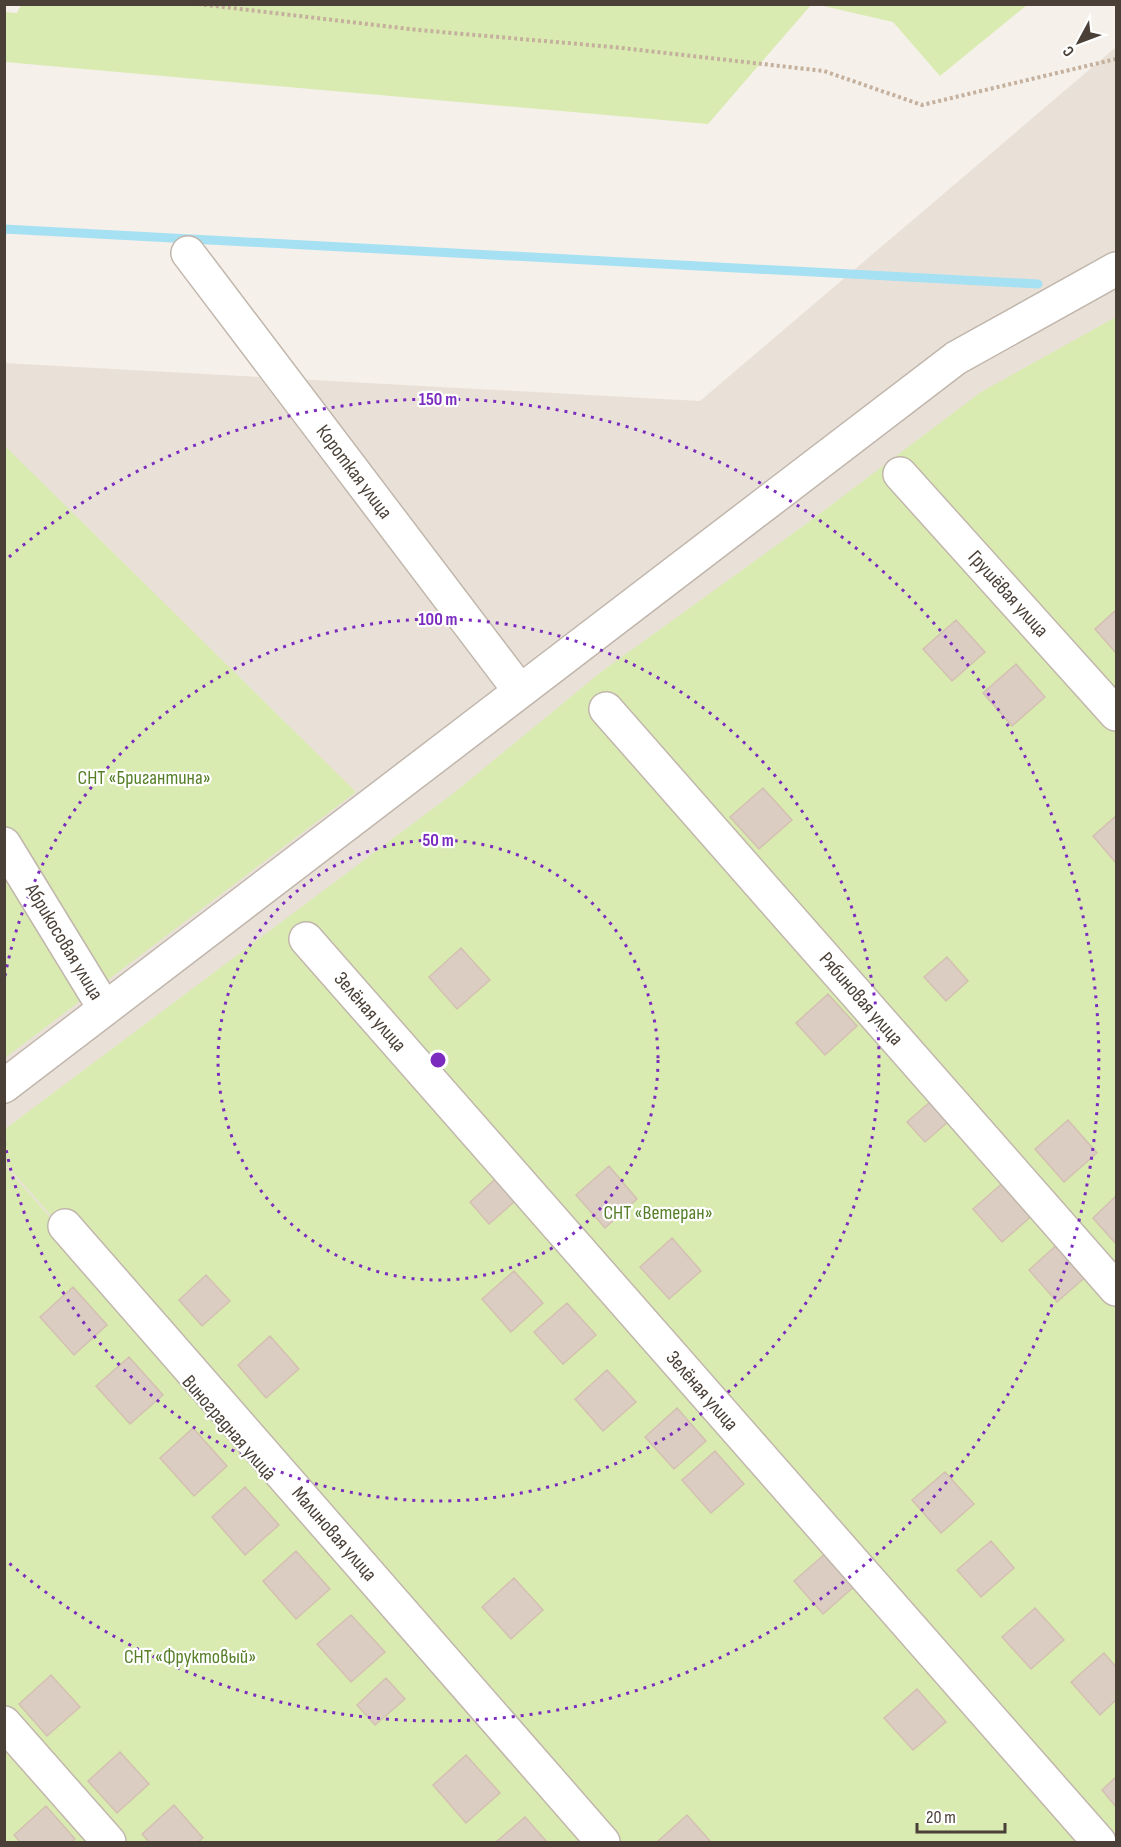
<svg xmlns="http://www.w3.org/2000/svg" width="1121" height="1847" viewBox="0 0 1121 1847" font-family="'Sofia Sans Condensed',sans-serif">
<rect width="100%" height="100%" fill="#f5f0ea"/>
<!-- residential -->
<path fill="#e9e1d8" d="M1116 47V1842H5L4 363 700 401Z"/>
<!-- green -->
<path fill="#daebb1" d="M21 5V4L811 5 708 124 5 62V12L17 13Z
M819 5 1027 4V5L940 76 893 22Z
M1116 317V1842H599L5 1163V1129L455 792 601 672 810 521 981 392Z
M5 446 356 792 5 1058Z
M5 1166 597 1842H5Z"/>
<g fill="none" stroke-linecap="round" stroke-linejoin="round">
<!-- stream -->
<path stroke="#a5e0f3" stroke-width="9" d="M4 229 1038 284"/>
</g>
<!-- building -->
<path fill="#dbcdc1" stroke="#d3c0b1" stroke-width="1.5" d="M1116 610V653L1095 629Z
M956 620 985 652 952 681 923 649Z
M1016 664 1045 697 1012 726 983 693Z
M763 788 792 820 759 849 730 817Z
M1116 816V863L1093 836Z
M461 948 490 980 457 1009 429 977Z
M947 957 968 981 946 1001 924 977Z
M828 994 857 1026 825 1055 796 1023Z
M931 1101 949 1121 925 1142 907 1122Z
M1068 1120 1097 1153 1064 1182 1035 1149Z
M609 1166 637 1199 605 1228 576 1195Z
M502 1173 522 1195 489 1224 470 1202Z
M1006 1180 1035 1213 1002 1242 973 1209Z
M1116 1196V1244L1093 1218Z
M672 1238 701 1271 669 1299 640 1267Z
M1061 1241 1090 1273 1057 1302 1029 1270Z
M514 1271 543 1303 511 1332 482 1299Z
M206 1275 230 1301 202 1326 179 1300Z
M73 1287 107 1325 74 1355 40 1317Z
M567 1303 596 1335 563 1364 534 1332Z
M270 1336 299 1369 266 1398 238 1365Z
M129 1357 163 1395 130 1424 96 1386Z
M607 1370 636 1402 603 1431 575 1399Z
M677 1408 706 1441 674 1469 645 1437Z
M193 1428 227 1466 194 1496 160 1458Z
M715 1451 744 1484 711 1513 682 1480Z
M945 1472 974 1504 941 1533 912 1500Z
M245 1487 279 1525 245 1555 212 1517Z
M991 1541 1014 1568 981 1597 957 1570Z
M296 1551 330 1589 296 1619 263 1581Z
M826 1553 856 1585 823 1614 794 1581Z
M514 1578 543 1610 511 1639 482 1607Z
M1035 1608 1064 1640 1031 1669 1002 1637Z
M351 1615 385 1652 351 1682 317 1644Z
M1104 1653 1116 1667V1700L1100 1715 1071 1682Z
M51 1675 80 1707 47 1736 19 1704Z
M386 1678 405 1699 375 1725 357 1705Z
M917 1689 946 1722 913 1750 884 1718Z
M120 1752 149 1784 117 1813 88 1781Z
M466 1755 500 1793 466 1823 433 1785Z
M1116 1777V1807L1102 1790Z
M174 1805 203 1838 198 1842H149L142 1834Z
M46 1806 75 1839 71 1842H20L14 1835Z
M687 1815 711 1842H657Z
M525 1817 547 1842H496Z"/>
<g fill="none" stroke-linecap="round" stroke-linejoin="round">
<defs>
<path id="minor" d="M188 253 520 691
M900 474 1116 714
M606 709 1116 1289
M4 844 105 1009
M306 939 1099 1842
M4 1086 956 358 1116 269
M65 1226 603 1842
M4 1723 109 1842"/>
</defs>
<!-- minor casing -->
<use href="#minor" stroke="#c1b6ac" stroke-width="36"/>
<!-- path -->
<path stroke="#c4b09c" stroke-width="4" stroke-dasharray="3 3" stroke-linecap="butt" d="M198 4 418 30 613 47 824 71 922 105 1116 59"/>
<!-- minor -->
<use href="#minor" stroke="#fff" stroke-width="33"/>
</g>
<!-- distance rings -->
<g fill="none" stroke="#7b2cbf" stroke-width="3" stroke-dasharray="3 6">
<circle cx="438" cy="1060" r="220"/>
<path d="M5 976A441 441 0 1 1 5 1144"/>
<path d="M9 557A661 661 0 1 1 9 1563"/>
</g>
<g text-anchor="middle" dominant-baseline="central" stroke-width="4.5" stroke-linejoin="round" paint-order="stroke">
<!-- street labels -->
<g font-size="20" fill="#4a4037" stroke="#fff">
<text transform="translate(354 472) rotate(53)">Короткая улица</text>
<text transform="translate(1008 594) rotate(48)">Грушёвая улица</text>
<text transform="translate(64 942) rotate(59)">Абрикосовая улица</text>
<text transform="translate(861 999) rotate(49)">Рябиновая улица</text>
<text transform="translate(370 1012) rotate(49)">Зелёная улица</text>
<text transform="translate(702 1391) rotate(49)">Зелёная улица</text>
<text transform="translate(229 1428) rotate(49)">Виноградная улица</text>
<text transform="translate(334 1534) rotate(49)">Малиновая улица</text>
</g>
<!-- park labels -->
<g font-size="20" fill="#567f27" stroke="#fff">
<text x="144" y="778">СНТ «Бригантина»</text>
<text x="658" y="1213">СНТ «Ветеран»</text>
<text x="190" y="1657">СНТ «Фруктовый»</text>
</g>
</g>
<circle cx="438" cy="1060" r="9" fill="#7b2cbf" stroke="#fff" stroke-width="3"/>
<g font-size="18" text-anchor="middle" font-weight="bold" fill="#7b2cbf" stroke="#fff" stroke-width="4.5" stroke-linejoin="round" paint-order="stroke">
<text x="438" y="405">150 m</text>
<text x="438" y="625">100 m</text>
<text x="438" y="846">50 m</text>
</g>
<!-- border -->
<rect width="1121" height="1847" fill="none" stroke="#4a4037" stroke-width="12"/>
<!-- north arrow -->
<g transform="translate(1079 42) rotate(229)" stroke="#ffffff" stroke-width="4.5" paint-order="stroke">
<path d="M0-4.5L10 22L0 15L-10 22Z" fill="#4a4037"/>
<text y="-9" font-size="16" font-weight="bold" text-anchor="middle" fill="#4a4037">С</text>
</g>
<!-- scale -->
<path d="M917 1823v9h88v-9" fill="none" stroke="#4a4037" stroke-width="3"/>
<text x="926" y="1823" font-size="18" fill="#4a4037" stroke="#ffffff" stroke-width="4.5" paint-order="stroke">20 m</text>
</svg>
